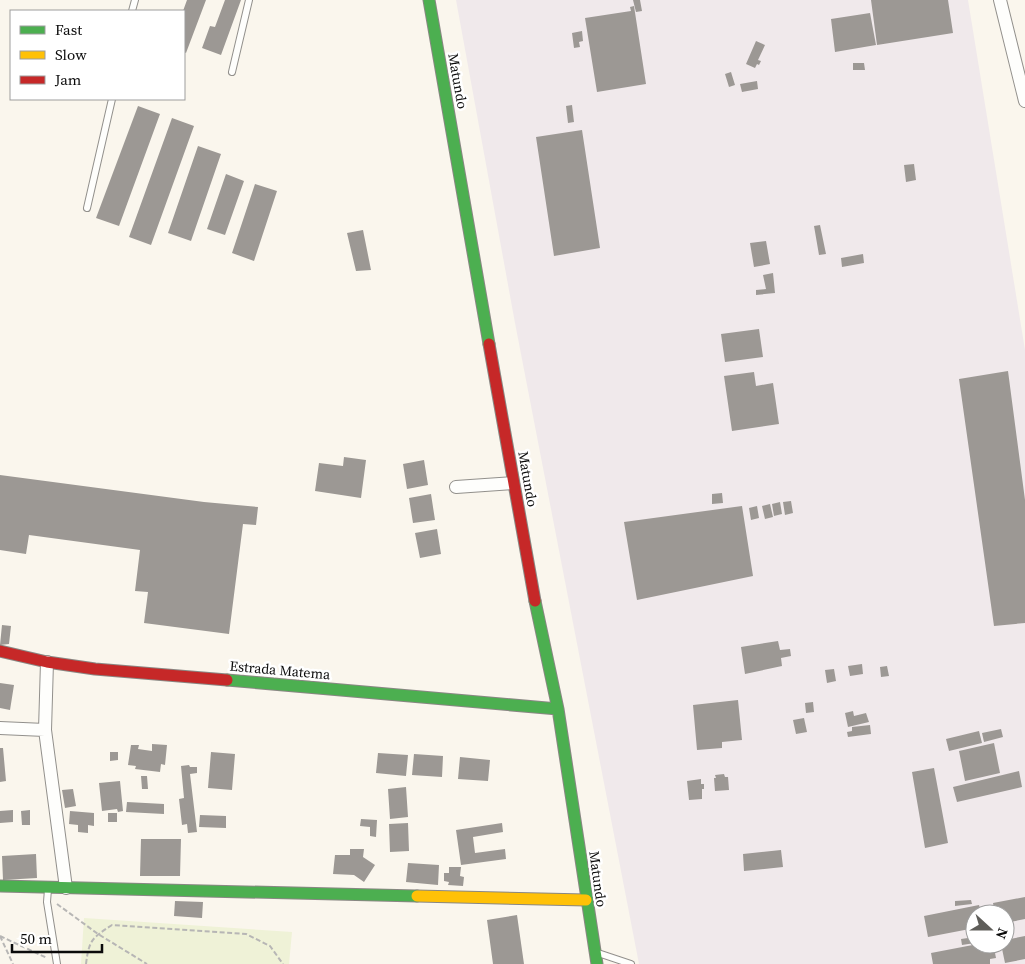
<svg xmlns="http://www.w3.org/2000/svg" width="1025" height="964" viewBox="0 0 1025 964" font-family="'Source Serif 4',serif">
<rect width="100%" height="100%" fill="#faf6ed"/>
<!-- industrial -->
<path fill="#f0e9eb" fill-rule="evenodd" d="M456 0H968L1025 350V964H639L515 323ZM975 914H1005V944H975Z"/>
<!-- pitch -->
<path fill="#eff2d7" d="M84 918 292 932 289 964H81Z"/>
<!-- building -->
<path fill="#9c9894" d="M187 0H206L186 53 184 52 183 11Z
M225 0H241L221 55 202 48 210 26 215 27Z
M633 0H640L642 11 636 12Z
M871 0H948L953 33 877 45Z
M634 6 646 84 597 92 585 18 631 11 630 7Z
M870 13 876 45 835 52 831 19Z
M582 31 583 41 579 42 580 47 574 48 572 33Z
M756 41 765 45 758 60 761 61 759 65 757 64 755 68 746 64Z
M853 63H864L865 70H853Z
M731 72 735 85 729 87 725 74Z
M757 81 758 89 742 92 740 84Z
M572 105 574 122 568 123 566 106Z
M138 106 160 114 119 226 96 218Z
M172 118 194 126 151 245 129 237Z
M582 130 600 248 554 256 536 137Z
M198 146 221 154 191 241 168 233Z
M914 164 916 180 906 182 904 165Z
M226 174 244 181 225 235 207 229Z
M255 184 277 191 254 261 232 253Z
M820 225 826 254 819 255 814 226Z
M363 230 371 270 356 271 347 233Z
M766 241 770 264 754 267 750 243Z
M863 254 864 263 842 267 841 258Z
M773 273 775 293 756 295V290L766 289 763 275Z
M759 329 763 357 725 362 721 334Z
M1008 371 1025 500V623L994 626 959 379Z
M754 372 756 386 773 383 779 424 732 431 724 376Z
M344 457 366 460 361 498 315 491 319 463 343 466Z
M424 460 428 485 407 489 403 464Z
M0 475 204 502 258 507 256 525 243 524 229 634 144 623 148 592 135 591 140 550 29 535 26 554 0 550Z
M722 493 723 503 712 504V494Z
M431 494 435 520 413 523 409 498Z
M791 501 793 513 785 515 783 502Z
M780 502 782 514 774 516 772 504Z
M770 504 773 517 765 519 762 506Z
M742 506 753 576 637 600 624 522Z
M757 506 759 518 751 520 749 508Z
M437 529 441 554 420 558 415 533Z
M2 625 11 626 9 644 0 645Z
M778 641 780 650 790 649 791 656 781 658 782 666 745 674 741 647Z
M862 664 863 674 850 676 848 666Z
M887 666 889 676 881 677 880 667Z
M834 669 836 681 827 683 825 670Z
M0 683 14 685 10 710 0 708Z
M738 700 742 740 722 742V748L697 750 693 705Z
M813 702 814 712 806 713 805 703Z
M853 711 854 716 866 713 869 722 848 727 845 713Z
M804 718 807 732 796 734 793 720Z
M870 725 871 734 848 737 847 732 852 731V727Z
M1001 729 1003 737 984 742 982 733Z
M979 731 982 743 949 751 946 739Z
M994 743 1000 773 965 781 959 751Z
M152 744 167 745 165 765 161 764 160 772 135 769 136 766 128 765 131 745H139L138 749 152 751Z
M0 748H3L6 781 0 782Z
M110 752H118V760L110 761Z
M211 752 235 754 232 790 208 788Z
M378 753 408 755 406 776 376 773Z
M414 754 443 756 442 777 412 775Z
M460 757 490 760 488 781 458 779Z
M189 765 190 767H197V773L190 774 197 832 188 833 187 824 182 825 179 799 184 798 181 766Z
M934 768 948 843 925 848 912 772Z
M1019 771 1022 787 957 802 953 787Z
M724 774 725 777H728L729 790 715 791 714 778H716L715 775Z
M141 776H147L148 789H142Z
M701 779V784H704V789H702V799L689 800 687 781Z
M120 781 123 811 118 812 117 809 102 811 99 783Z
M406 787 408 817 390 819 388 789Z
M73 789 76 806 65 808 62 790Z
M127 802 164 804V814L126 812Z
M13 810V822L0 823V811Z
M30 810V825H22L21 811Z
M70 811 94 813V826L88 825V833L78 832V825L69 824Z
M108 813H117V822H108Z
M200 815 226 816V828L199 827Z
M361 819 377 820 376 837 370 836V827L360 826Z
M408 823 409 851 390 852 389 824Z
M502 823 503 832 473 837 475 853 505 849 506 859 461 865 456 830Z
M141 839H181L180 876H140Z
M350 849H364L363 857 375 865 364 882 354 875 333 874 335 855H350Z
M781 850 783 867 744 871 743 854Z
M36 854 37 878 3 880 2 856Z
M408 863 439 865 438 885 406 882Z
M449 867H461L460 876 464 877 463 886 448 885 449 882 444 881V873H449Z
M1025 897V919L1005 923V914H995L993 903Z
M971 900 972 904 955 906V901Z
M175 901 203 902 202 918 174 916Z
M979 905 981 912 987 911 988 914H975V928L928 937 924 916Z
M517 915 524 964H493L487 920Z
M1025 936V959L1005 963 1001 944H1005V940Z
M975 937V943L962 945 961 939Z
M978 944H987L988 949 994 948 996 958 990 959V964H933L931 953Z"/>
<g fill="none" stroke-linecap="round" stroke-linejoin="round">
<defs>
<path id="lane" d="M132 11 135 0
M232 72 249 0
M87 208 112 99
M48 889 47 902 57 964
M598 953 631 964"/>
<path id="street" d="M1000 0 1025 101
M456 487 513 483
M0 728 45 730 47 662
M45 730 66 888"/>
<path id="fast" d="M429 0 489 344
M535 601 558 709 597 964
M227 680 558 709
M0 886 417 896"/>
<path id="slow" d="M417 896 586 900"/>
<path id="jam" d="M489 344 535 601
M0 651 47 662 95 669 227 680"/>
</defs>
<!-- lane casing -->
<use href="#lane" stroke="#92908c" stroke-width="8"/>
<!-- street casing -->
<use href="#street" stroke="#92908c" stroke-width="14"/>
<!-- fast casing -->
<use href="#fast" stroke="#898783" stroke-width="13"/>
<!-- slow casing -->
<use href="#slow" stroke="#898783" stroke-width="13"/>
<!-- jam casing -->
<use href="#jam" stroke="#898783" stroke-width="13"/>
<!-- path -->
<path stroke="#b7b6b5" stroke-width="2" stroke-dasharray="5 2.5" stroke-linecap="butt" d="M57 904 98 934 147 964
M0 936 47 958
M0 936 13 964
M86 964C89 940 92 938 112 925L246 934 270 946 283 964"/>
<!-- lane -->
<use href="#lane" stroke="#fefefc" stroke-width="6"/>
<!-- street -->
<use href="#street" stroke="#fefefc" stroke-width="12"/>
<!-- fast -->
<use href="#fast" stroke="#4caf50" stroke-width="11"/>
<!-- slow -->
<use href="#slow" stroke="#ffc107" stroke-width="11"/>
<!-- jam -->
<use href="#jam" stroke="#c62828" stroke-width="11"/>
</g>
<g text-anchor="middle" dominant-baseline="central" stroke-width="5" stroke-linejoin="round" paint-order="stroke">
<!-- street labels -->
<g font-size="14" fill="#0a0a0a" stroke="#fff">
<text transform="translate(458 81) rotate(80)">Matundo</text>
<text transform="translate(528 479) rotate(80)">Matundo</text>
<text transform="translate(280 670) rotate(5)">Estrada Matema</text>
<text transform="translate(598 879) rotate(82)">Matundo</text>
</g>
</g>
<!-- legend -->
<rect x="10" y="10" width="175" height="90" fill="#ffffff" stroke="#9d9d9d"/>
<rect x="20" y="26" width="25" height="8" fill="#4caf50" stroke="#9d9d9d"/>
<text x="55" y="35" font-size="15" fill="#0a0a0a">Fast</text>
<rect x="20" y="51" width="25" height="8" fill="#ffc107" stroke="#9d9d9d"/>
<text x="55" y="60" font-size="15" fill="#0a0a0a">Slow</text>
<rect x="20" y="76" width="25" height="8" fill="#c62828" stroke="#9d9d9d"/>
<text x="55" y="85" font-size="15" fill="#0a0a0a">Jam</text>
<!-- north arrow -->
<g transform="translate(990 929) rotate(111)"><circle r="24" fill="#ffffff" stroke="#9d9d9d"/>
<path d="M0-4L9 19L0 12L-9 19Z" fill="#5e5d59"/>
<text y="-8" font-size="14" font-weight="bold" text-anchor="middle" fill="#0a0a0a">N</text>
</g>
<!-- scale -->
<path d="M12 944v8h90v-8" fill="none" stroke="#0a0a0a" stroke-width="2.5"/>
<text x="20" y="944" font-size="15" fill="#0a0a0a" stroke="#ffffff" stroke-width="4" paint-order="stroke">50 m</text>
</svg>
